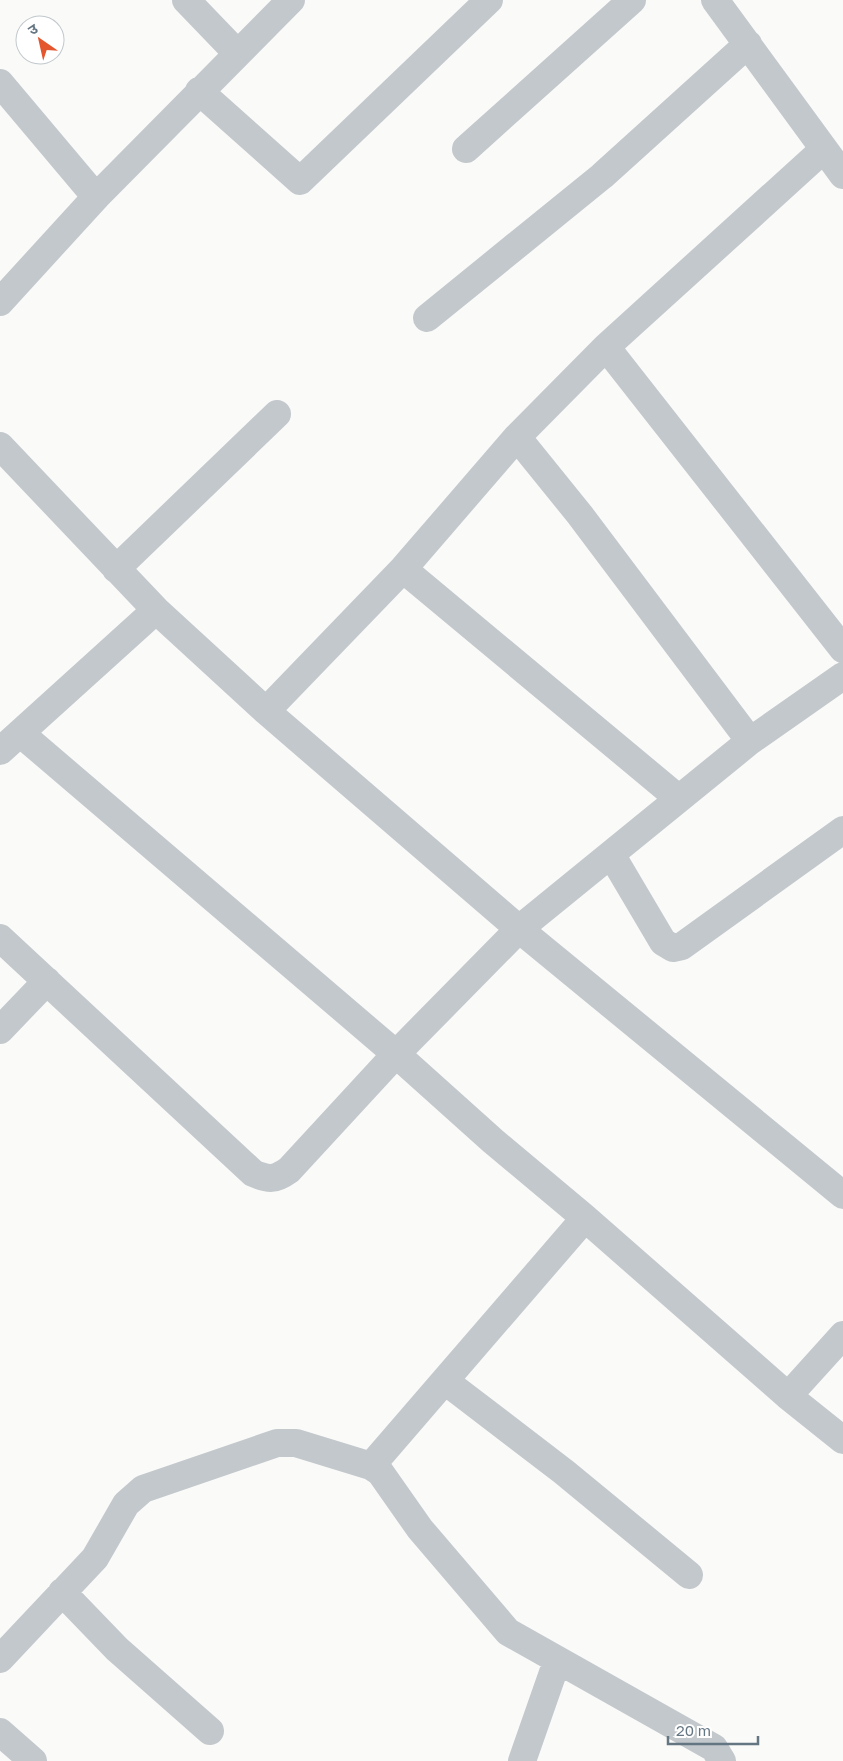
<svg xmlns="http://www.w3.org/2000/svg" width="843" height="1761" viewBox="0 0 843 1761" font-family="'Golos Text','Noto Sans Devanagari',sans-serif">
<rect width="100%" height="100%" fill="#fafaf8"/>
<g fill="none" stroke-linecap="round" stroke-linejoin="round">
<!-- street -->
<path stroke="#c3c8cc" stroke-width="28" d="M186 0 237 53
M715 0 843 175
M0 83 96 197
M199 91 300 181 489 0
M466 149 632 0
M0 302 96 197 291 0
M427 318 602 176 748 44
M606 347 843 649
M517 437 580 515 750 741
M0 446 156 610 266 711 519 929 843 1195
M116 569 277 414
M403 569 678 798
M266 711 403 569 517 437 606 347 824 149
M20 733 396 1054 493 1141 585 1218 788 1396 843 1440
M0 751 156 610
M611 854 663 942 673 948 682 946 843 830
M0 938 253 1173C269 1180 275 1180 289 1170L396 1054 519 929 750 741 843 676
M0 1030 47 981
M445 1381 564 1472 689 1575
M788 1396 843 1335
M371 1466 585 1218
M62 1592 117 1649 210 1731
M0 1659 95 1558 126 1504 143 1489 277 1443H296L371 1466 380 1472 420 1529 508 1632 714 1748 722 1761
M0 1732 33 1761
M522 1761 557 1661"/>
</g>
<!-- north arrow -->
<g transform="translate(40 40) rotate(326)"><circle r="24" fill="#ffffff" stroke="#c1c8cd"/>
<path d="M0-4L9 19L0 12L-9 19Z" fill="#e4572e"/>
<text y="-8" font-size="14" font-weight="bold" text-anchor="middle" fill="#657683">उ</text>
</g>
<!-- scale -->
<path d="M668 1736v8h90v-8" fill="none" stroke="#657683" stroke-width="2.5"/>
<text x="676" y="1736" font-size="15" fill="#657683" stroke="#ffffff" stroke-width="4" paint-order="stroke">20 m</text>
</svg>
